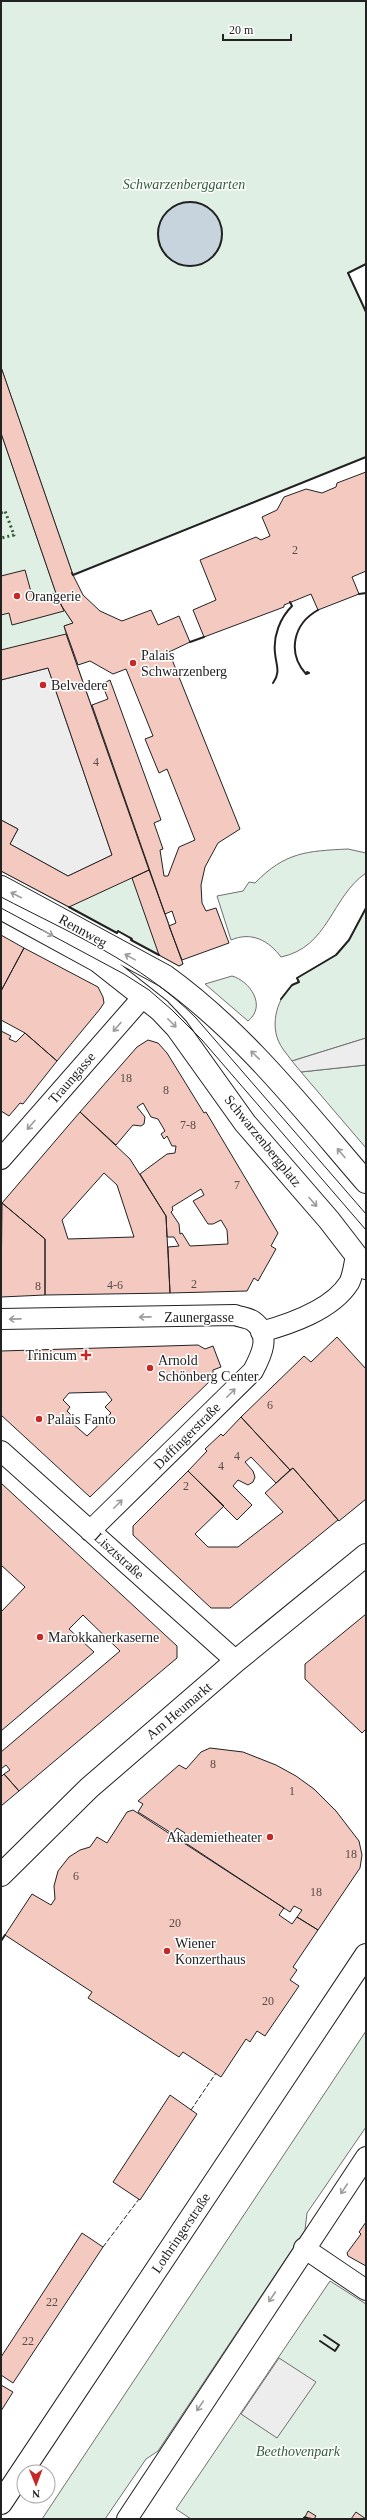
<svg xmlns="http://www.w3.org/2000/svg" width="367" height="2520" viewBox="0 0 367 2520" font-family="'Times New Roman',serif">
<rect width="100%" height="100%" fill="#fff"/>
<!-- green -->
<path fill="#e0efe3" stroke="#6f6f6f" d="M1 1H366V264L348 273 366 312V457L73 575 1 367Z
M1 433 59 602 73 623 64 626 66 634 183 964 179 966 131 940 132 938 118 931 117 933 1 871Z
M348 849 366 853V873C331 897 329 947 281 957 269 941 252 931 231 940L217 896 243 891 249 882 255 883C285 852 307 851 348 849Z
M366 908V1038L292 1061C287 1054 281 1048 278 1040 270 1020 279 992 298 982L297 978 336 955 349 940Z
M232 976C250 981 267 1006 248 1021L205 984Z
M366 1065V1148L301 1072Z
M366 2031V2127L307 2213 305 2230 158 2451 146 2459 105 2519H42Z
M330 2281 366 2304V2519H191L176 2509Z"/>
<!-- parking -->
<path fill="#ededed" stroke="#6f6f6f" d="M48 668 112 855 68 876 10 844 18 829 1 820V680Z
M366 1038V1065L301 1072 292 1061Z
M279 2358 316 2382 277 2438 241 2414Z"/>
<!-- water -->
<path fill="#c7d3dd" stroke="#6f6f6f" d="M158 234a32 32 0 1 1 64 0a32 32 0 1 1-64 0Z"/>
<!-- building -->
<path fill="#f3c9c0" stroke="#222" fill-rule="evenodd" d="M1 367 73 575 83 595 100 611 122 621 151 610 158 625 179 616 190 642 169 652 240 829 218 843 205 867 201 885 202 903 206 911 216 908 229 943 182 960 169 926 176 923 172 911 165 914 92 705 108 699 102 684 110 680 161 820 154 823 163 849 160 850 164 876H168L179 847 195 840 167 769 159 773 145 739 153 736 126 669 113 674 90 661 78 665 64 626 73 623 59 602 1 433Z
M366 472V571L352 577 359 594 318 610 311 594 284 605V607L204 637 193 610 216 600 200 560 256 537 261 540 270 536 262 517 277 510 284 497 306 489 322 493 336 487 337 483Z
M25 570 33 599 56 593 64 611 12 625 9 613 1 615V576Z
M66 634 149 870 69 907 1 871V820L18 829 10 844 68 876 112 855 48 668 1 680V650Z
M149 870 183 964 179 966 159 955 132 878Z
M1 935 24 948 1 991Z
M24 948 98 987 103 997 104 1003 100 1009 57 1061 25 1033 1 1020V991Z
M1 1031 11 1036 9 1039 16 1042 25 1033 57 1061 23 1104 20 1103 9 1116 1 1111Z
M148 1040 158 1043 167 1053 204 1113 206 1112 278 1233 271 1246 276 1249 258 1281 254 1278 247 1291 170 1293 168 1247 179 1246 174 1237H167L166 1216 140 1174 167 1154 175 1153 176 1146H172L167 1136 164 1139 161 1134 165 1131 158 1119 151 1117 143 1103 137 1107 145 1117 144 1124 141 1126 133 1125 116 1145 80 1112 137 1047ZM201 1189 204 1195 193 1201 208 1224H213L221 1220 227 1230 228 1244 190 1246 182 1233 180 1234 179 1224 171 1212 173 1210 172 1207Z
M80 1112 130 1159 166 1216 170 1293 45 1295V1239L2 1203ZM104 1173 117 1185 134 1237 68 1239 62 1220Z
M2 1203 45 1239V1295L1 1297Z
M337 1337 366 1369V1499L339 1521 293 1468 290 1470 241 1417 304 1356 311 1362Z
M198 1345 205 1349 213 1346 221 1367 213 1370V1376L210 1381 90 1497 1 1415V1351ZM106 1392 112 1400 105 1407 111 1413 87 1436 72 1423V1416L67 1411 70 1407 63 1400 69 1393Z
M241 1417 290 1470 276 1483 251 1457 245 1462 253 1471 255 1477 253 1482 248 1485 238 1480 233 1486 252 1505 237 1520 188 1471 207 1451 205 1449 221 1434 223 1436Z
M293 1468 338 1520 230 1608H211L133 1535V1526L188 1471 224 1506 195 1534 208 1547H238L283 1512 265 1493Z
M1 1483 177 1646V1658L19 1791 4 1774 10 1770 6 1765 1 1769V1752L120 1651 83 1615 69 1629 94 1652 1 1731V1612L25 1587 1 1565Z
M366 1614V1729L362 1733 305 1679V1664Z
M210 1748 243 1752 276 1765 296 1776 314 1789 336 1811 359 1841 362 1855 360 1868 318 1930 297 1917 302 1910 294 1906 290 1912 181 1840 185 1833 177 1828 173 1834 138 1812 143 1804 138 1801 179 1765 186 1769 201 1752Z
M4 1774 19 1791 1 1806V1777Z
M133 1810 284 1908 279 1915 292 1924 297 1917 318 1930 293 1967 297 1970 290 1980 299 1986 265 2036 257 2031 250 2042 246 2039 221 2077 183 2052 179 2057 88 1998 92 1992 5 1935 32 1894 51 1905 55 1899 54 1886 58 1871 69 1857 80 1850 90 1847 97 1837 107 1843 127 1812Z
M170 2095 197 2114 140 2200 113 2182Z
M366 2222V2266L348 2256 347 2253 361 2234 359 2232Z
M82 2233 103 2247 13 2383 1 2375V2357Z
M1 2385 13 2392 1 2411Z
M308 2511 316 2516 314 2519 305 2517Z
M356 2512 366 2519H351Z"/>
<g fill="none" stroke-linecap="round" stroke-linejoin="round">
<defs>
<path id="street" d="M1 1159 142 998
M1 1319 235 1315C240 1317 249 1318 253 1321 272 1335 261 1356 253 1371L90 1531
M261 1332C290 1324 332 1310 349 1283 353 1276 354 1264 356 1256
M1 1451 236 1661
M304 2248 366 2290
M127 2519 366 2157"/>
<path id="secondary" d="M1 887 165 976C243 1032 303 1109 366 1182
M1 908 98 961 160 1010 177 1028 245 1123 329 1220 366 1268
M1 1875 89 1788 236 1661 366 1555"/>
<path id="primary" d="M1 2503 366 1955"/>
</defs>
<!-- street casing -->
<use href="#street" stroke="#222" stroke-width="22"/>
<!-- secondary casing -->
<use href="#secondary" stroke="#222" stroke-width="24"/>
<!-- primary casing -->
<use href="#primary" stroke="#222" stroke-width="24"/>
<!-- street -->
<use href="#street" stroke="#fff" stroke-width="20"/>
<!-- secondary -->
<use href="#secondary" stroke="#fff" stroke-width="22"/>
<!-- primary -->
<use href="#primary" stroke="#fff" stroke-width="22"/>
<!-- tram -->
<path stroke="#222" stroke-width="1" d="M1 897C68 932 142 963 196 1018L366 1214
M1 908 124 974 149 990 172 1010 202 1040 366 1230"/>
<!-- hedge -->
<path stroke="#2f5e38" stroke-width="3" stroke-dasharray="2 3" stroke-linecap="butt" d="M1 513 5 511 14 535 1 538"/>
<!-- fence -->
<path stroke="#222" stroke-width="1" stroke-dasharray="5 2" stroke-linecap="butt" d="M191 2110 216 2073
M103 2247 139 2199"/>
<!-- wall -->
<path stroke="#222" stroke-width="2" d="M158 234a32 32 0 1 1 64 0a32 32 0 1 1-64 0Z
M366 264 348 273 366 312
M72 573 73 575 366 457
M359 594 366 593
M190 642 204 637
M307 672 309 673 306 674C287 653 293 624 318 610
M273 683C281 672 276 665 275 653 273 636 280 618 292 606L290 602
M69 907 117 933 118 931 132 939 131 940 159 955
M281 999 292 985 299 982 297 978 336 955 349 940 366 908
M1 1941 5 1935
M320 2341 335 2351 339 2345 324 2335
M303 2519 305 2517 308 2519"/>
</g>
<!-- one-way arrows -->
<defs><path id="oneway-shaft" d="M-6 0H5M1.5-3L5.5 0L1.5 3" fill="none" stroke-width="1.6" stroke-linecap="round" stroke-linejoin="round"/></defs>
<g stroke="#9c9c9c">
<use href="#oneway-shaft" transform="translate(16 895) rotate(-153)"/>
<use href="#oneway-shaft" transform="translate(48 933) rotate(28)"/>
<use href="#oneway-shaft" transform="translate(130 957) rotate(-151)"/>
<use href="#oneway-shaft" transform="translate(172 1023) rotate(45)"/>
<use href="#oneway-shaft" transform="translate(117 1027) rotate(131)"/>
<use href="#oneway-shaft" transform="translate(255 1055) rotate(-136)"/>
<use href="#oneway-shaft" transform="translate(31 1125) rotate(131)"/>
<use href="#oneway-shaft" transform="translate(341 1153) rotate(-131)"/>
<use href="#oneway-shaft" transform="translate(313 1202) rotate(49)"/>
<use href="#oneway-shaft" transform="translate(145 1317) rotate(179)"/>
<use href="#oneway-shaft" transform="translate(15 1319) rotate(179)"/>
<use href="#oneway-shaft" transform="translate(231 1393) rotate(-45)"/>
<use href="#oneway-shaft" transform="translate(118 1504) rotate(-45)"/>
<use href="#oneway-shaft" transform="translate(344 2189) rotate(124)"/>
<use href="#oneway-shaft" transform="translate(272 2297) rotate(124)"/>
<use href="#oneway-shaft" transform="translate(200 2406) rotate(124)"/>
</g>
<!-- markers -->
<g fill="#c62828" stroke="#fff" stroke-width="1.5">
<circle cx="17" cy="596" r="4"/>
<circle cx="133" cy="663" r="4"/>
<circle cx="43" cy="685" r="4"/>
<path d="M84 1349h4v4h4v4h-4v4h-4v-4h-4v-4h4z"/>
<circle cx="150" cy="1368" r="4"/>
<circle cx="39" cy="1419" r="4"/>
<circle cx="40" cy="1637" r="4"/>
<circle cx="270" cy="1837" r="4"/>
<circle cx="167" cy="1951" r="4"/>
</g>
<g text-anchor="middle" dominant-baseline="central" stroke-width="3" stroke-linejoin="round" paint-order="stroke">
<!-- number labels -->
<g font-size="12" fill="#564c4a">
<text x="295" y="550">2</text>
<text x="96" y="762">4</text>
<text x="126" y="1078">18</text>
<text x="166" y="1090">8</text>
<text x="188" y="1125">7-8</text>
<text x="237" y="1185">7</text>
<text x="194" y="1284">2</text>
<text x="115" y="1285">4-6</text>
<text x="38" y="1286">8</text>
<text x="270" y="1405">6</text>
<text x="237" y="1456">4</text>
<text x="221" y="1466">4</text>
<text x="186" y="1486">2</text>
<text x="213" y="1764">8</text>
<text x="292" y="1791">1</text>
<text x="351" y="1854">18</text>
<text x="76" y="1876">6</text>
<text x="316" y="1892">18</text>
<text x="175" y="1923">20</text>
<text x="268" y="2001">20</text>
<text x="52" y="2302">22</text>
<text x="28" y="2341">22</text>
</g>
<!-- park labels -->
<g font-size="14" font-style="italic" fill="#2f5e38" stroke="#fff">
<text x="184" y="184">Schwarzenberggarten</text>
<text x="298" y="2451">Beethovenpark</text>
</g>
<!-- poi labels -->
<g font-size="14" fill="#222" stroke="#fff" text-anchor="start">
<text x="25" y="596">Orangerie</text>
<text x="141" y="655">Palais<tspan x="141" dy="16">Schwarzenberg</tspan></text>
<text x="51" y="685">Belvedere</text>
<text x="77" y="1355" text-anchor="end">Trinicum</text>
<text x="158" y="1360">Arnold<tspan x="158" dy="16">Schönberg Center</tspan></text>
<text x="47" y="1419">Palais Fanto</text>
<text x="48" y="1637">Marokkanerkaserne</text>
<text x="262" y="1837" text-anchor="end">Akademietheater</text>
<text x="175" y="1943">Wiener<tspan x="175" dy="16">Konzerthaus</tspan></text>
</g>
<!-- street labels -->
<g font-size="14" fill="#222" stroke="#fff">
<text transform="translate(83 931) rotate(29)">Rennweg</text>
<text transform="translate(72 1078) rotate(-49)">Traungasse</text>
<text transform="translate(263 1141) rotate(51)">Schwarzenbergplatz</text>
<text x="199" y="1317">Zaunergasse</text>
<text transform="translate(187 1436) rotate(-45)">Daffingerstraße</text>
<text transform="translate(119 1556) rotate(42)">Lisztstraße</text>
<text transform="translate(179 1711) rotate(-40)">Am Heumarkt</text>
<text transform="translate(181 2233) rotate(-56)">Lothringerstraße</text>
</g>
</g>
<!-- border -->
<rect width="367" height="2520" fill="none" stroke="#222222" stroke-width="4"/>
<!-- north arrow -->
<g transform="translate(36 2484) rotate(179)"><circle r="19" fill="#ffffff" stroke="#a7a7a7"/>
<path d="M0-3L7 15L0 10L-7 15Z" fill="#c62828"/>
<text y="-6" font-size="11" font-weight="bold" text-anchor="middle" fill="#222222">N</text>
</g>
<!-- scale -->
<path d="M223 34v6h68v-6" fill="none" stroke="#222222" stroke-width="2"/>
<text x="229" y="34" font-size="12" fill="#222222" stroke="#ffffff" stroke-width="3" paint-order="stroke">20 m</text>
</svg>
